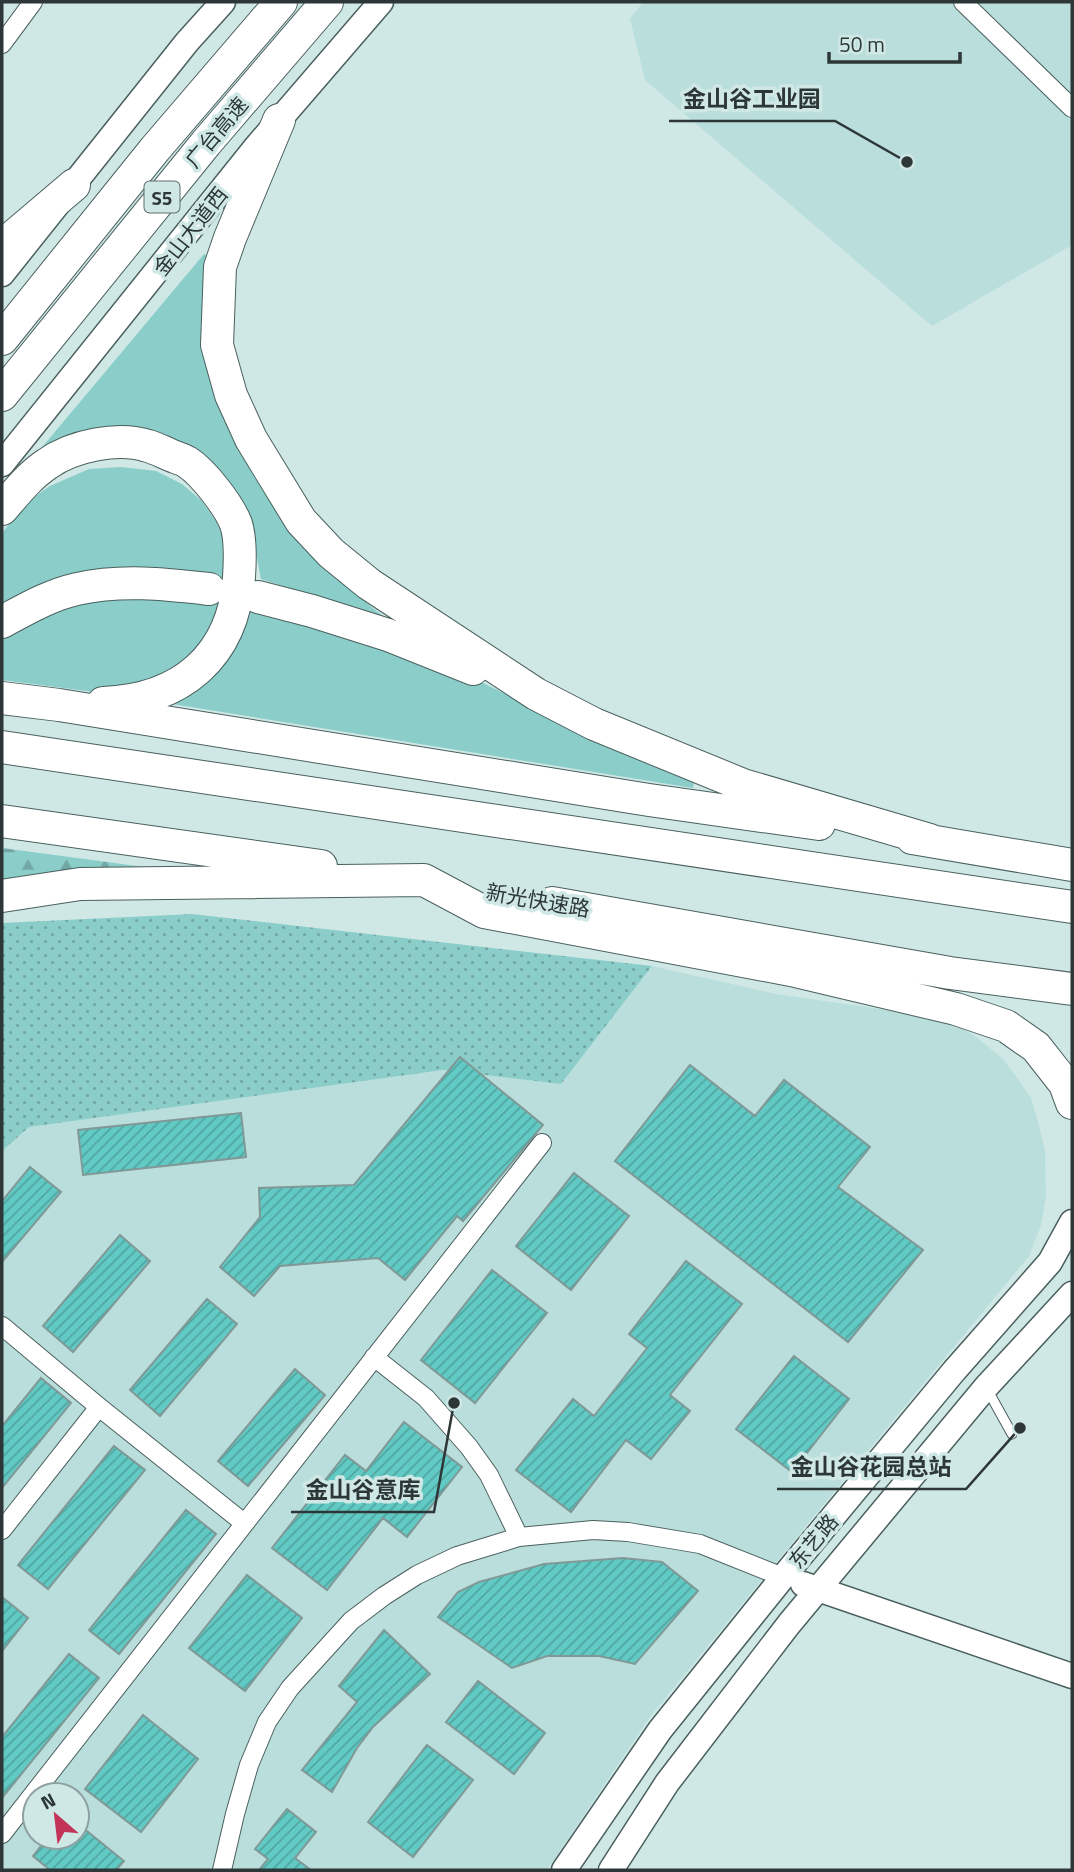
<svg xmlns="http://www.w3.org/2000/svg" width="1074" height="1872" viewBox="0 0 1074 1872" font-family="'Titillium Web','Noto Sans SC',sans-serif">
<defs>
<pattern id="forest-firs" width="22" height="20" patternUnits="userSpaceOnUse" patternTransform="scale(1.75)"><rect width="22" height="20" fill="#8acdc9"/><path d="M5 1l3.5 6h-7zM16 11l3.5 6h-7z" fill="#71a7a4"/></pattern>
<pattern id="park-dots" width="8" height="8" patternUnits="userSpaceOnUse" patternTransform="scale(1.75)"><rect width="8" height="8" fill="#8acdc9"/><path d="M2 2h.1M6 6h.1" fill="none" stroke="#71a7a4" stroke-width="1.8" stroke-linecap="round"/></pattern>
<pattern id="building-hatch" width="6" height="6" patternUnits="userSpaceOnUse" patternTransform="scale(1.75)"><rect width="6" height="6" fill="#61cac4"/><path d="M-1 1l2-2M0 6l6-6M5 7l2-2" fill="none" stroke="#50a5a0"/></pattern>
</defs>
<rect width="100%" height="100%" fill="#cfe8e6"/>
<!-- built -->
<path fill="#badedb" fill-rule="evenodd" d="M643 2H1072V245L932 326 645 80 630 19Z
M652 966 776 994 943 1018 975 1036 1002 1058 1013 1072 1031 1098 1039 1125 1045 1151 1046 1197 1041 1225 1029 1256 786 1550 650 1717 547 1870H2V1151L29 1127 443 1070 561 1084ZM35 1795H77V1837H35Z"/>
<!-- grass -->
<path fill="#8acdc9" d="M204 254 211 258 238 448 266 495 296 536 347 587 389 621 261 579 256 553 248 532 216 481 126 448 23 470Z
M121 467 156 471 182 484 202 501 217 523 230 554V583L2 608V533L27 502 50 486 89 469Z
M178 594 227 605 211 639 156 682 110 694 2 680V633L92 597Z
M249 606 481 682 556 719 695 778 693 788 160 702Z"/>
<!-- forest -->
<path fill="url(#forest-firs)" d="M2 848 152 868 2 885Z"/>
<!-- park -->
<path fill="url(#park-dots)" d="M192 914 652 966 561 1084 443 1070 29 1127 2 1151V923Z"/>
<!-- building -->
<path fill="url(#building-hatch)" stroke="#809896" stroke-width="2" d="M460 1057 543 1125 463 1221 457 1216 405 1280 378 1258 280 1266 254 1296 220 1267 260 1217 259 1188 354 1185Z
M690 1065 755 1116 784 1080 870 1147 838 1187 923 1250 848 1342 615 1161Z
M241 1113 246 1157 83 1175 78 1130Z
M30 1167 61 1192 2 1262V1201Z
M574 1173 629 1216 571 1290 516 1246Z
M120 1235 150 1261 73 1352 43 1326Z
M686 1261 742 1304 670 1395 690 1411 651 1459 626 1440 571 1512 516 1470 573 1399 594 1416 647 1348 629 1334Z
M492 1270 547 1313 475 1403 421 1360Z
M207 1299 237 1324 160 1416 130 1390Z
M794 1356 849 1399 792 1472 736 1429Z
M295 1369 325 1395 248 1486 218 1461Z
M41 1378 71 1403 2 1488V1426Z
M404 1422 462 1467 407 1537 383 1518 327 1590 272 1548 345 1455 366 1471Z
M114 1446 145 1470 48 1589 18 1565Z
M186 1510 216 1534 119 1654 89 1630Z
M623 1558 662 1562 698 1591 635 1664 599 1656H547L512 1668 438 1617 458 1592 479 1582 544 1564Z
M247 1575 302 1618 245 1691 189 1648Z
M2 1597 28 1618 2 1651Z
M384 1630 430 1674 373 1727 357 1748 332 1792 302 1770 357 1702 339 1686Z
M69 1654 99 1678 2 1798V1737Z
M478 1681 545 1733 514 1774 446 1722Z
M143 1715 198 1759 141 1832 85 1789Z
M427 1745 473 1780 413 1857 368 1822Z
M287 1809 316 1832 295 1858 311 1870H259L268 1859 255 1849Z
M77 1823 124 1861 116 1870H50L33 1856 48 1837H77Z"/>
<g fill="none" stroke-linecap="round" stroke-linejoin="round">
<defs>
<path id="lane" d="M987 1389 1012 1434"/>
<path id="street" d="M963 2 1072 108
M2 44 33 2
M2 1326 99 1407 244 1523
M374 1357 426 1398 469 1447 489 1475 519 1537
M2 1530 99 1407
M2 1834 542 1143
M222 1870 235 1814 249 1765 267 1722 290 1688 351 1621 384 1596 417 1575 457 1556 519 1537 593 1530 628 1532 700 1544 783 1577"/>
<path id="secondary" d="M2 274 187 42 223 2
M2 464 256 147 381 2
M803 1584 1072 1676
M564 1870 660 1730 783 1577 954 1371 1050 1262 1072 1222
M611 1870 667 1783 789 1624 986 1387 1072 1294"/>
<path id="highway" d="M279 120 230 238 220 267 217 345 231 395 251 439 301 521 331 553 369 584 536 694 594 724 743 785 930 840
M2 246 74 185
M2 339 155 149 281 2
M2 395 206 143 327 2
M2 509C16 493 29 476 47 464 72 446 118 436 148 446 155 448 161 451 168 454 174 457 182 459 187 462 204 473 229 506 236 524 241 539 240 562 239 577 233 657 181 700 103 703
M258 597 312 611 388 635 473 669
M2 622C26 609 50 595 77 589 121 579 165 584 209 589
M2 698 59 705 649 800 819 824
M2 747 1072 907
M2 821 321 866
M912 838 1072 865
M2 896 80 884 424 880 484 912 791 970 956 1009 1006 1026 1036 1047 1065 1084 1072 1103
M552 903 950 973 1072 989"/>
</defs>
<!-- lane casing -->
<use href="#lane" stroke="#4a605e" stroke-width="11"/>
<!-- street casing -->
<use href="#street" stroke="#4a605e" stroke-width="20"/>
<!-- secondary casing -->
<use href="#secondary" stroke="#4a605e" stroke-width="27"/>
<!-- highway casing -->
<use href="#highway" stroke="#4a605e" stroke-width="34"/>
<!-- lane -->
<use href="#lane" stroke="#fff" stroke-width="9"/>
<!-- street -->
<use href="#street" stroke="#fff" stroke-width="18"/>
<!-- secondary -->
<use href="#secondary" stroke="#fff" stroke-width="24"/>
<!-- highway -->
<use href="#highway" stroke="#fff" stroke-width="32"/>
</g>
<g text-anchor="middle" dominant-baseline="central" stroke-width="7" stroke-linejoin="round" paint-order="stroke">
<!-- shield labels -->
<rect fill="#cfe8e6" stroke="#5e6c6c" stroke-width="2" x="144.5" y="181.5" width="35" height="31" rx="5"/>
<g font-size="19" font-weight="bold" fill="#2d3737">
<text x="162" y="197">S5</text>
</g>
<!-- street labels -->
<g font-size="21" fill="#2d3737" stroke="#cfe8e6">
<text transform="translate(216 132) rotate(-50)">广台高速</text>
<text transform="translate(190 231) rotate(-52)">金山大道西</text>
<text transform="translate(538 900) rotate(10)">新光快速路</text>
<text transform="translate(813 1541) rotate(-50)">东艺路</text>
</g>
</g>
<!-- callouts -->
<path fill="none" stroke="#2d3737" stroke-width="2.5" d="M907 162L835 121H669M1020 1428L966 1489H777M454 1403L434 1512H291"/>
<g fill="#2d3737" stroke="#cfe8e6" stroke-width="2.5">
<circle cx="907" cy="162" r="7"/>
<circle cx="1020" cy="1428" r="7"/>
<circle cx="454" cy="1403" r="7"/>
</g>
<g font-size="23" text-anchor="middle" font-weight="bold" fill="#2d3737" stroke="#cfe8e6" stroke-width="7" stroke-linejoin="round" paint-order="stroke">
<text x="752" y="107">金山谷工业园</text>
<text x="871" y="1475">金山谷花园总站</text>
<text x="363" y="1498">金山谷意库</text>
</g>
<!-- border -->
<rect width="1074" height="1872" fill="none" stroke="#2d3737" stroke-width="7"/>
<!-- north arrow -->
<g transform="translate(56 1816) rotate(332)"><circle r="33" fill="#cfe8e6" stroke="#8ea1a0" stroke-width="2"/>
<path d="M0-5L12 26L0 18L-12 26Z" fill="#c33358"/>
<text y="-10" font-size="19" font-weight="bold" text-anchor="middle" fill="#2d3737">N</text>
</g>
<!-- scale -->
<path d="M829 52v10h131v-10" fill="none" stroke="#2d3737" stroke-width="3.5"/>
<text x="839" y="52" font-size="21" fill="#2d3737" stroke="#cfe8e6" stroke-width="5" paint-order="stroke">50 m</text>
</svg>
